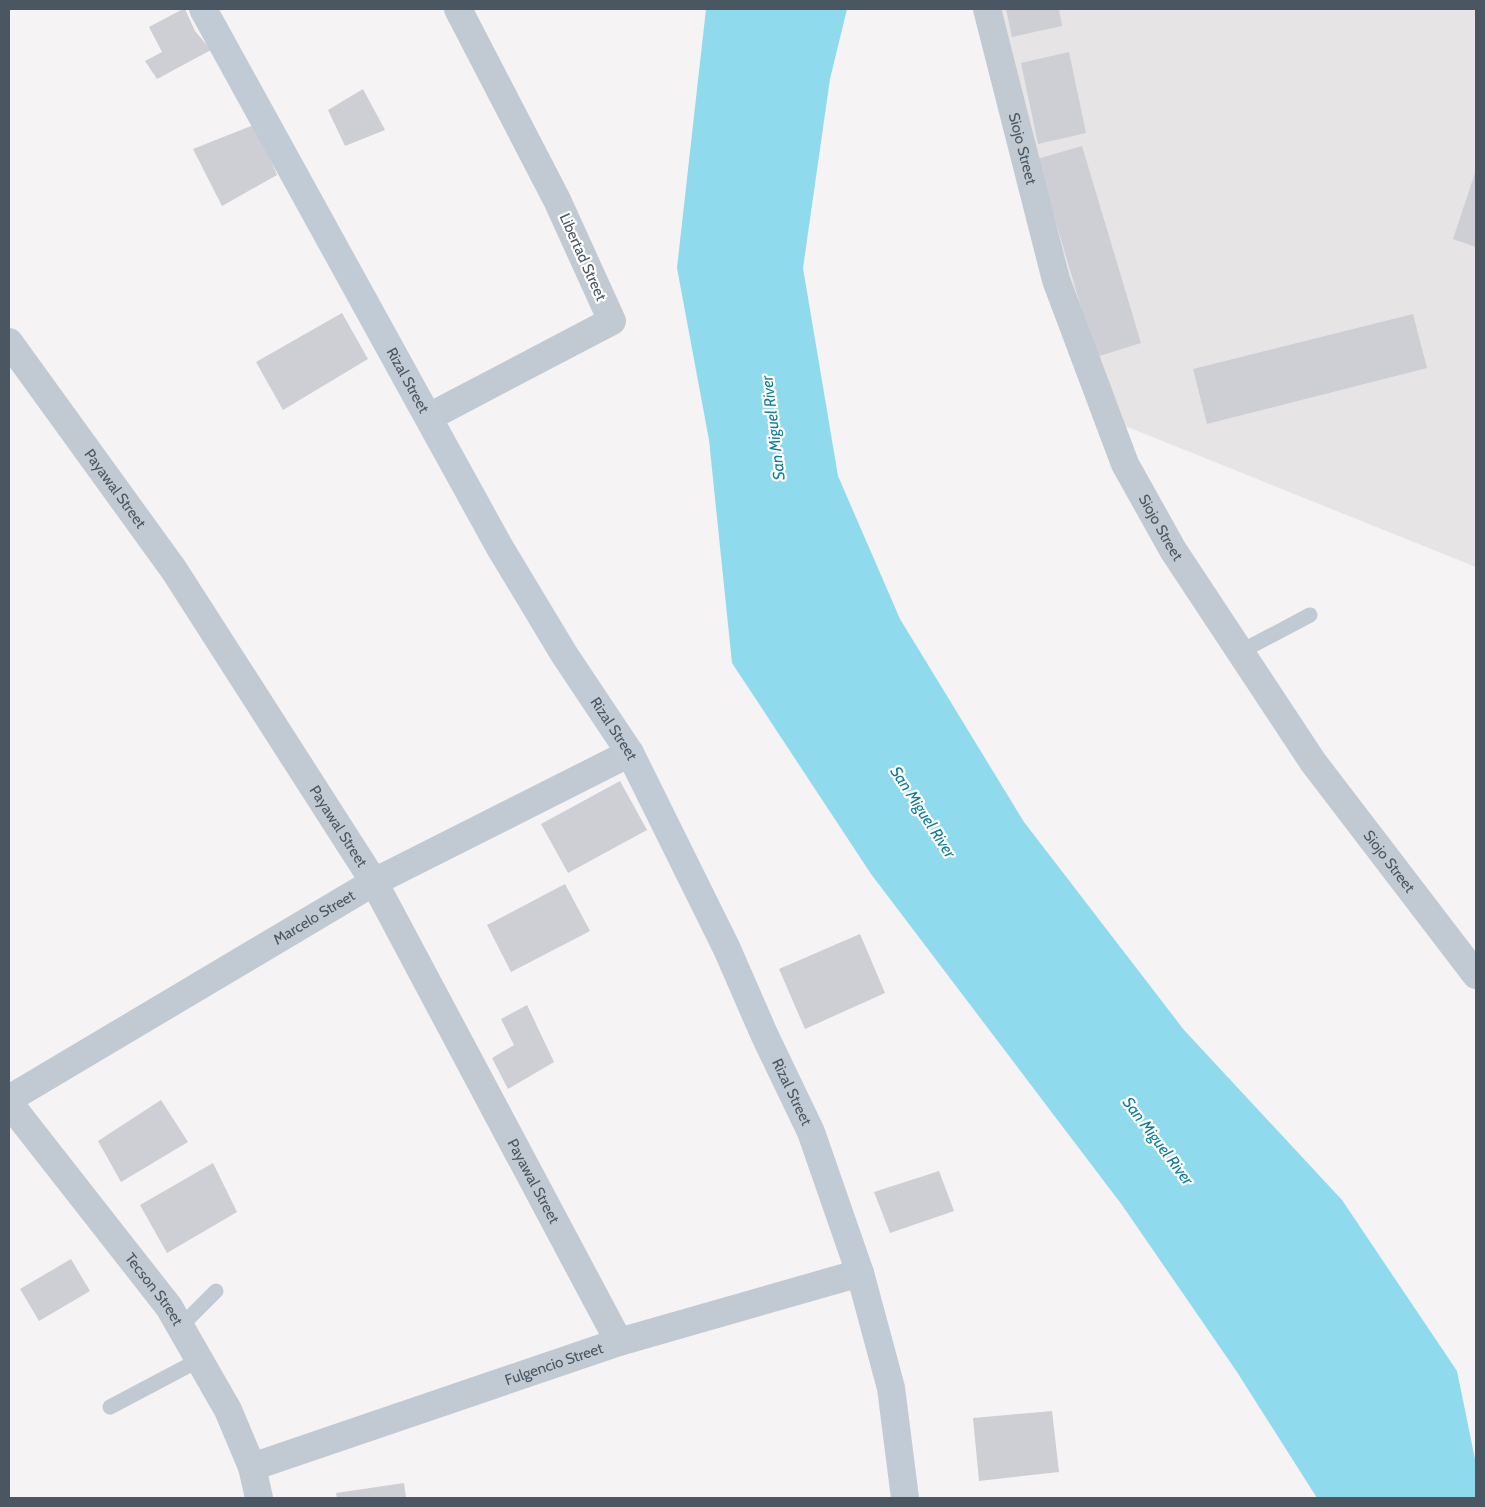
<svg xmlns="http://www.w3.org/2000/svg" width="1485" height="1507" viewBox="0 0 1485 1507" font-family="Cabin,sans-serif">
<rect width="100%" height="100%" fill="#f5f3f3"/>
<!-- education -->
<path fill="#e6e4e5" d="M998 9H1476V567L1120 424 1069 300Z"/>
<!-- water -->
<path fill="#90daee" d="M706 9H847L830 79 803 268 838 476 900 619 1024 822 1184 1030 1342 1200 1457 1371 1476 1464V1498H1317L1237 1372 1122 1205 871 874 732 663 709 440 677 268Z"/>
<!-- building -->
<path fill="#cdcfd5" d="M183 9H185L195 31 211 50 157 79 145 61 162 52 149 27Z
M1006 9H1059L1062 26 1012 37Z
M1069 52 1086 133 1038 144 1021 63Z
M363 89 385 130 345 146 328 110Z
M256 124 277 175 222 206 193 149Z
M1082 146 1141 343 1096 357 1037 159Z
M1476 170V247L1453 239Z
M342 313 368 359 283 410 256 362Z
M1413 314 1427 368 1207 424 1193 369Z
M620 781 647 830 568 873 541 824Z
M565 884 590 931 511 972 487 925Z
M860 934 885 993 805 1029 779 969Z
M527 1005 554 1062 508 1089 492 1058 514 1045 501 1019Z
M161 1100 188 1142 121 1182 98 1141Z
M213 1163 237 1212 167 1253 140 1205Z
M939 1171 954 1211 890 1233 874 1192Z
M71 1259 90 1291 39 1321 20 1289Z
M1052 1411 1059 1472 979 1481 973 1418Z
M404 1483 406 1498H337L336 1493Z"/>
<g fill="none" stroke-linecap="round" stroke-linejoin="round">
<!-- service -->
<path stroke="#c1cad2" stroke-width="15" d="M1240 652 1310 615
M180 1327 216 1291
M110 1407 199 1360"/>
<!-- minor -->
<g stroke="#c1cad2" stroke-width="28">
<path id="s1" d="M9 342 174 570 374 882 619 1342"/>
<path d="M429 417 612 321 557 200 458 9"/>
<path id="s2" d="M9 1099 374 882 630 753"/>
<path id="s3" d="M252 1467 619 1342 860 1273"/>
</g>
<!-- tertiary -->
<g stroke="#c1cad2" stroke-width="28">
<path id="s4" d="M987 9 1056 280 1125 464 1173 550 1313 762 1476 975"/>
<path id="s5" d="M9 1103 169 1307 228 1410 252 1467 259 1498"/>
</g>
<!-- secondary -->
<path stroke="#c1cbd6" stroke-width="28" id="s6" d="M203 9 499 546 564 654 630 753 727 949 764 1034 811 1132 860 1273 891 1388 905 1498"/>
</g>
<g text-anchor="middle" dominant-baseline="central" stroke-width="4.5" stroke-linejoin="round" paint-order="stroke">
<!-- street labels -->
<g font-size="15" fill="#4a5661" stroke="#fff">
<text stroke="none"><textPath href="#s4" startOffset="144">Siojo Street</textPath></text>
<text transform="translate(583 257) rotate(66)">Libertad Street</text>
<text stroke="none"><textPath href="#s6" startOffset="424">Rizal Street</textPath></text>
<text stroke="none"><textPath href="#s1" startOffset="181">Payawal Street</textPath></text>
<text stroke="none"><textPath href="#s4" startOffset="549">Siojo Street</textPath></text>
<text stroke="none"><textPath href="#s6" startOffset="829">Rizal Street</textPath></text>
<text stroke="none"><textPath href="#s1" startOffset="586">Payawal Street</textPath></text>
<text stroke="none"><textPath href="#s4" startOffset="954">Siojo Street</textPath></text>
<text stroke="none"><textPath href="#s2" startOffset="355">Marcelo Street</textPath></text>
<text stroke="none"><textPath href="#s6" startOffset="1234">Rizal Street</textPath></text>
<text stroke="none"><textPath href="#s1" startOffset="991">Payawal Street</textPath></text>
<text stroke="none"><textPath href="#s5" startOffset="236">Tecson Street</textPath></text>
<text stroke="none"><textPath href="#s3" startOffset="319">Fulgencio Street</textPath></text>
</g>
<!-- water labels -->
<g font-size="16" font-style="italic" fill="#0c7c9b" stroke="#fff">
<text transform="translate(773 428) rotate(-97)">San Miguel River</text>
<text transform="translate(923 812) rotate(57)">San Miguel River</text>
<text transform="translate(1158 1141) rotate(53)">San Miguel River</text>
</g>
</g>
<!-- border -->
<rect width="1485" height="1507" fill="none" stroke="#4a5661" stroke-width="20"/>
</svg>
